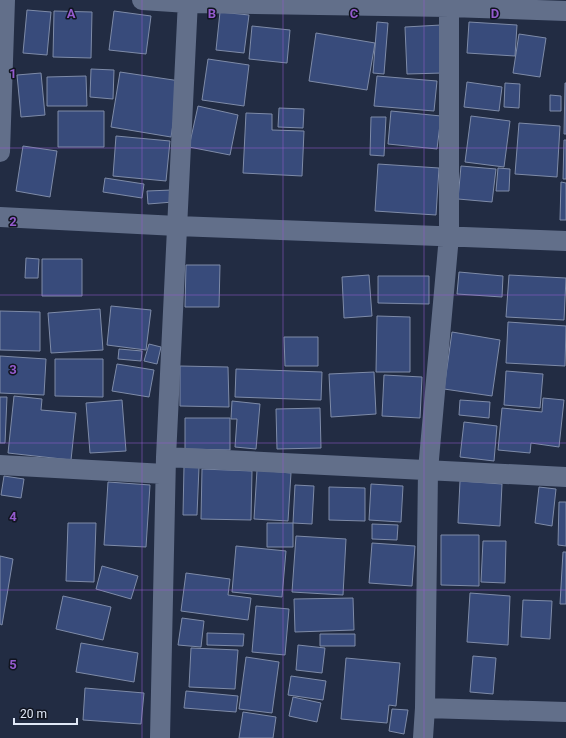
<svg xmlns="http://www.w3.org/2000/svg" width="566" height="738" viewBox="0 0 566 738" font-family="Roboto,sans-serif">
<rect width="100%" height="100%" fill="#222c43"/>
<!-- building -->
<path fill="#384b7b" stroke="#7e8ba8" d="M27 10 51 12 47 55 23 53Z
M54 11 92 12 91 58 53 57Z
M114 11 151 16 146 54 109 50Z
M220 12 249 15 244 53 216 50Z
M377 22 388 23 384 74 373 73Z
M469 22 517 25 515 56 467 53Z
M441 25 443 73 407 74 405 27Z
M252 26 290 30 287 63 249 59Z
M316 33 375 43 367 90 309 81Z
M519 34 546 38 540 77 513 73Z
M208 59 249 65 244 106 202 100Z
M91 69 114 70 113 99 90 97Z
M120 72 180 81 171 137 111 127Z
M41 73 45 115 21 117 17 75Z
M86 76 87 106H47V77Z
M377 76 437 81 434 111 374 106Z
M467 82 502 87 499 111 464 107Z
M505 83 520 84 519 108 504 107Z
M565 83H566V134H564Z
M550 95 561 96V111H550Z
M198 106 238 115 230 155 189 147Z
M279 108 304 109 303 128 278 127Z
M58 111H104V147H58Z
M391 111 441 116 437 149 388 144Z
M246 113 272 114V130L304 131 302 176 243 173Z
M471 116 510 121 504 167 465 162Z
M371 117H386L384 156 370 155Z
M519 123 560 126 557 177 515 174Z
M116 136 170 141 166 181 113 176Z
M564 140H566V179H563Z
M23 146 57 151 50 197 16 191Z
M378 164 439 168 436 215 375 211Z
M461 166 496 169 492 202 458 199Z
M498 168 510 169 509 191H496Z
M105 178 144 184 142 198 103 192Z
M561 182 566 183V220H560Z
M172 190 173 202 148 204 147 191Z
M26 258 39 259 38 278H25Z
M42 259H82V296H42Z
M186 265H220L219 307H185Z
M459 272 503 276 502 297 457 294Z
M369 275 372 316 344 318 342 277Z
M509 275 566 278 564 320 506 317Z
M378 276H429V304L378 303Z
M111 306 151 310 146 350 107 345Z
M100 309 103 350 51 353 48 313Z
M0 311 40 312V351L0 350Z
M377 316 410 317V372H376Z
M508 322 566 326 565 366 506 363Z
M452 332 500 340 492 396 444 389Z
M284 337H318V366H285Z
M149 344 161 347 157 364 144 361Z
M119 349 142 351 141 361 118 359Z
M0 356 46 359 44 395 0 393Z
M55 359H103V397L55 396Z
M117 364 154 370 149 397 112 391Z
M180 366 228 367 229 407 180 406Z
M236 369 322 372 321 400 235 397Z
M506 371 543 374 540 408 504 405Z
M374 372 376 414 331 417 329 374Z
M384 375 422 377 420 418 382 416Z
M14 396 42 399 41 410 76 413 71 460 8 453Z
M0 397H7L5 443H0Z
M543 398 564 400 559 447 531 443 530 453 498 450 502 408 542 412Z
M122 400 126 451 90 453 86 403Z
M460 400 490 402 489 418 459 415Z
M232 401 260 404 256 449 235 447 237 419H231Z
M320 408 321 448 277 449 276 409Z
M185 418H230V450L185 449Z
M464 422 497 426 494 461 460 457Z
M184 466 199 467 197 515H183Z
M202 469 252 471 251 520 201 519Z
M257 470 291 473 288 521 254 519Z
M4 476 24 479 21 498 1 495Z
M460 481 502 484 500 526 458 523Z
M108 482 150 485 146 547 104 545Z
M371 484 403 486 401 522 369 520Z
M295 485 314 486 312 524 293 523Z
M329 487 365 488V521L329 520Z
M539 487 556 489 552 526 535 523Z
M559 502H566V546L558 545Z
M68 523H96L94 582 66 581Z
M267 523H293V547H267Z
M372 524 398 525 397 540 372 539Z
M441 535H479V586L441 585Z
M296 536 346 539 343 595 292 592Z
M483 541H506L505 583 481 582Z
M372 543 415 546 412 586 369 583Z
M236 546 286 551 282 597 232 592Z
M563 552H566V604H560Z
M0 556 13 559 2 625 0 624Z
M102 566 138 576 131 599 96 589Z
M186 573 230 579 228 595 251 598 248 620 181 611Z
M470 593 510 596 508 645 467 642Z
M63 596 111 607 103 640 56 629Z
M353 598 354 630 295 632 294 599Z
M523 600 552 601 550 639 521 637Z
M256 606 289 609 285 655 252 652Z
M182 618 204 621 201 647 178 645Z
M207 633 244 634 243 646 207 645Z
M320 634H355V646H320Z
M81 643 138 653 134 682 76 672Z
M298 645 325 648 322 673 296 670Z
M191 648 238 650 235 689 189 687Z
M473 656 496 658 493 694 470 692Z
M246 657 279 662 272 713 239 709Z
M346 658 400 663 396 706 389 705 387 723 341 719Z
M291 676 326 681 323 700 288 695Z
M85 688 144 693 141 724 83 720Z
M186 691 238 696 236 712 184 708Z
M293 697 321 703 317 722 289 716Z
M392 709 408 710 404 734 389 731Z
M243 712 276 717 273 738H239Z"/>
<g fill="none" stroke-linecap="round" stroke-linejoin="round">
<!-- street -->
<path stroke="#626f8a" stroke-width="20" d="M142 0 188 3 449 7 566 11
M0 152 5 0
M0 217 177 226 566 241
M166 457 566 477
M0 465 165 474
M425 708 566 712
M160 738 166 457 188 0
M423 738 425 708 428 470 449 236V0"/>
</g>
<!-- grid -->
<path fill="none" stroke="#945bcd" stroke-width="1" stroke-opacity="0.55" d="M142 0V738M283 0V738M424 0V738M0 148H566M0 295H566M0 443H566M0 590H566"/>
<g font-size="13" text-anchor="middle" font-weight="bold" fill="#945bcd" stroke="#10141f" stroke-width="3" stroke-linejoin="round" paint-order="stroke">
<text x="71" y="18">A</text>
<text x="212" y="18">B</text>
<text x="354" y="18">C</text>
<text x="495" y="18">D</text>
<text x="13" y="78">1</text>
<text x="13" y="226">2</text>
<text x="13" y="374">3</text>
<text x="13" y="521">4</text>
<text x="13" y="669">5</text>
</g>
<!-- scale -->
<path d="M14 718v6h63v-6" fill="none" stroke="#e0e8f7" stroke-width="2"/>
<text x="20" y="718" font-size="12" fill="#e0e8f7" stroke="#10141f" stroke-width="3" paint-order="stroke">20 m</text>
</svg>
